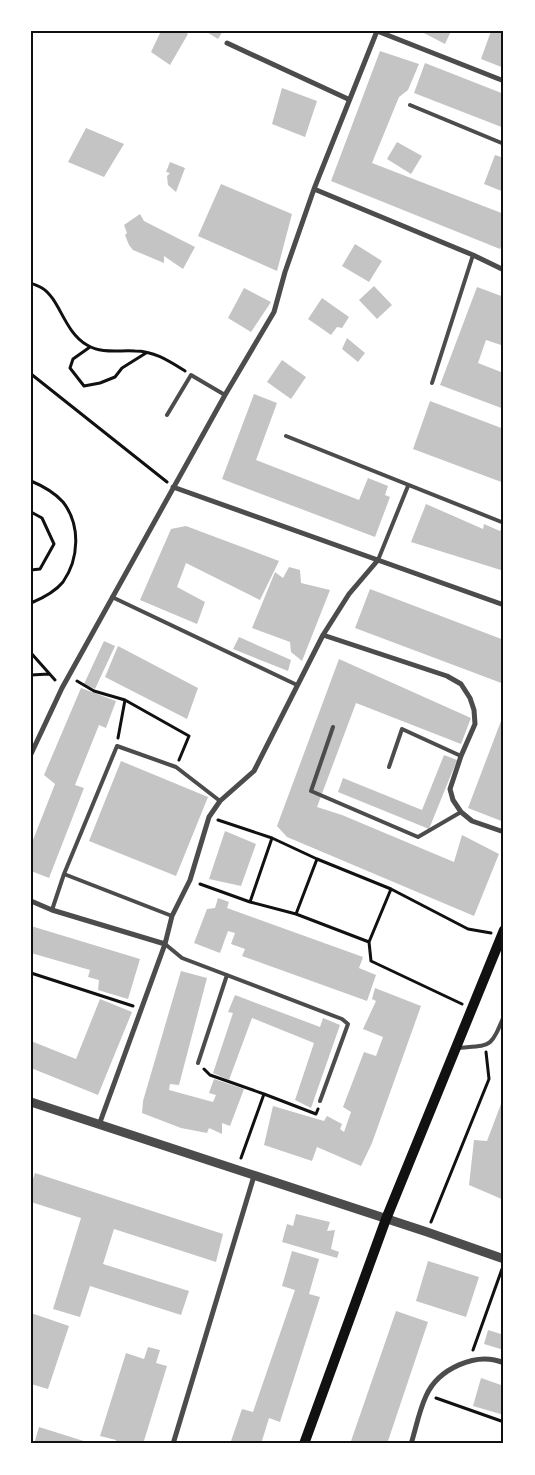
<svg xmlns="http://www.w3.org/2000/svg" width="535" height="1475" viewBox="0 0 535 1475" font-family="'Exo 2',sans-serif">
<rect width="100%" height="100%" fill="#fff"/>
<!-- building -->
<path fill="#c4c4c4" d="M161 31H185L188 34 170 65 151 52Z
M205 31H223L218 39Z
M420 31H451L445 44Z
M491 31 504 32V68L481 59Z
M380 51 419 64 408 90 399 97 372 163 504 214V241L500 249 331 181Z
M425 63 504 94V128L414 93Z
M282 88 317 101 305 137 272 124Z
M86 128 124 144 104 177 68 162Z
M397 142 422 156 411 174 387 159Z
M495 155 504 158V192L484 184Z
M170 162 185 168 176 192 168 185 167 176 170 173 166 172Z
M221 184 292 214 277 271 198 236Z
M140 214 144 221 195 247 183 269 164 256V263L133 250 129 245 125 235 127 233 124 225Z
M355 244 382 261 369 282 342 266Z
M374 286 392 305 377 319 359 300Z
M477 287 504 297V346L486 340 478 363 501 372 504 366V409L440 385Z
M244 288 271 302 251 332 228 318Z
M322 298 349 317 342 328 337 327 331 335 308 319Z
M347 338 365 353 358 362 342 349Z
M282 360 306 377 291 399 267 382Z
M254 394 277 403 256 460 359 500 368 478 388 486 385 495 390 497 375 537 222 479Z
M430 401 504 429V483L413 449Z
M426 504 483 529 484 524 500 531 504 524V571L411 542Z
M186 526 279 561 260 600 186 563 177 587 205 602 197 624 140 600 171 529Z
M289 567 300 570 301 583 330 590 302 661 291 652 290 642 252 628 275 572 283 578Z
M370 589 504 640V684L355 628Z
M239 637 291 660 288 671 233 649Z
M104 641 115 646 95 689 84 684Z
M118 646 198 688 187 719 105 677Z
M339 659 471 718 461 744 356 703 317 807 342 815 454 862 462 835 499 854 474 916 287 837 277 826Z
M81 688 116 701 106 728 99 725 75 785 84 788 49 878 31 871V845L55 784 44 775Z
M504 713V822L468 808Z
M444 755 457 760 429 829 338 792 343 778 422 810Z
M121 761 208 797 176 876 89 841Z
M225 831 256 844 241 886 209 879Z
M218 898 229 902 227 908 363 957 359 968 376 975 367 1001 242 956 245 949 231 944 235 933 228 931 220 953 194 943 207 909 215 908Z
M31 926 140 959 128 999 98 990 99 980 88 977 90 970 31 953Z
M181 971 207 978 179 1085 170 1084 169 1090 213 1102 216 1095 209 1093 214 1079 244 1089 230 1126 222 1123V1134L209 1128 207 1133 181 1128 142 1113 143 1101Z
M375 988 421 1006 372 1143 361 1166 317 1147 312 1161 264 1145 273 1106 324 1121 327 1116 342 1124 340 1129 344 1132 351 1112 343 1107 364 1052 376 1056 383 1037 363 1029 376 1001 372 999Z
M235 995 320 1027 323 1018 340 1025 311 1108 295 1100 314 1043 252 1018 229 1080 213 1073 233 1013 228 1012Z
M100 999 132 1012 98 1095 31 1068V1041L76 1059Z
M504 1096V1200L469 1185 474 1140 487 1141Z
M35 1173 223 1234 216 1262 114 1229 103 1264 189 1291 181 1315 90 1286 80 1317 53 1309 81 1218 31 1202V1185Z
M296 1214 330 1222 327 1231 335 1230 331 1249 339 1252 337 1258 282 1242 287 1224 293 1226Z
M292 1251 319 1259 309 1294 320 1297 280 1422 269 1418 261 1444H230L242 1409 253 1412 295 1290 282 1286Z
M428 1261 479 1277 466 1317 416 1301Z
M396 1311 428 1322 387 1444H350Z
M31 1313 69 1326 48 1389 31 1384Z
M488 1330 504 1335V1350L484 1344Z
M148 1347 160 1350 156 1363 167 1366 143 1444H115L116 1440 100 1436 126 1353 144 1359Z
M481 1378 504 1386V1415L473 1406Z
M39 1427 90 1443V1444H34Z"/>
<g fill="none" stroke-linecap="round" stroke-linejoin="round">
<!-- path -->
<path stroke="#111" stroke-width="3" d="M31 283C35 285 39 286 42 288 60 299 64 332 87 345 102 354 118 350 135 351 154 351 169 361 185 371
M90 347 73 359 70 368 84 386 100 383 115 377 122 368 146 353
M31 374 167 482
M31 481C43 486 54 492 63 502 81 525 79 559 63 582 55 592 43 598 31 603
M31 512 42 518 54 544 40 569 31 570
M31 653 55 680
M31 675 49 674
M77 681 94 691 125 700 189 736 179 760
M118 738 125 700
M218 820 272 838 317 859 391 889 468 929 491 933
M200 884 250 902 296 914 369 942 371 961 462 1004
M250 902 272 838
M296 914 317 859
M369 942 391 889
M31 973 133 1006
M204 1069 210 1075 264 1094 241 1158
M264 1094 316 1114 318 1109
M431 1222 489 1079 486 1052
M473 1350 502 1269
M436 1398 504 1422"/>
<!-- service -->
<path stroke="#4c4c4c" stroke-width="4" d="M410 105 504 144
M432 383 473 255
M167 415 191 375 225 395
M286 436 504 523
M378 560 408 486
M112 597 297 685
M333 727 311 791 418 837 461 812
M389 767 402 729 461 756
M64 874 172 916
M52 910 64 874 117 746 176 767 220 801
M165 944 182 958 342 1019 348 1024 320 1101
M457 1048C492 1045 490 1049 504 1016
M198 1063 227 975"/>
<!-- minor -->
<path stroke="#4c4c4c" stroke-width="5" d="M377 31 504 81
M227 43 348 99
M314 189 473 255 504 270
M173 487 504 605
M323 635 447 676 461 684 470 698 474 710 475 724 461 756 450 789 453 800 461 812 472 821 504 832
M31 754 62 688 225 395 274 312 285 272 314 189 377 31
M31 901 52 910 165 944
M99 1125 165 944 172 916 190 880 209 817 220 801 254 771 323 635 349 594 378 560
M173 1444 254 1176
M411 1444C416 1428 419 1411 426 1396 438 1369 476 1351 504 1363"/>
<!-- tertiary -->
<path stroke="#4c4c4c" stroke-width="9" d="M31 1102 427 1232 504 1259"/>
<!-- secondary -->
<path stroke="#111" stroke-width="10" d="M304 1444 386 1219 504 930"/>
</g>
<!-- border -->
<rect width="535" height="1475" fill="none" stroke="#ffffff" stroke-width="65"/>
<rect x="32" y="32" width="470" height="1410" fill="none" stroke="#111" stroke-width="2"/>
</svg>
